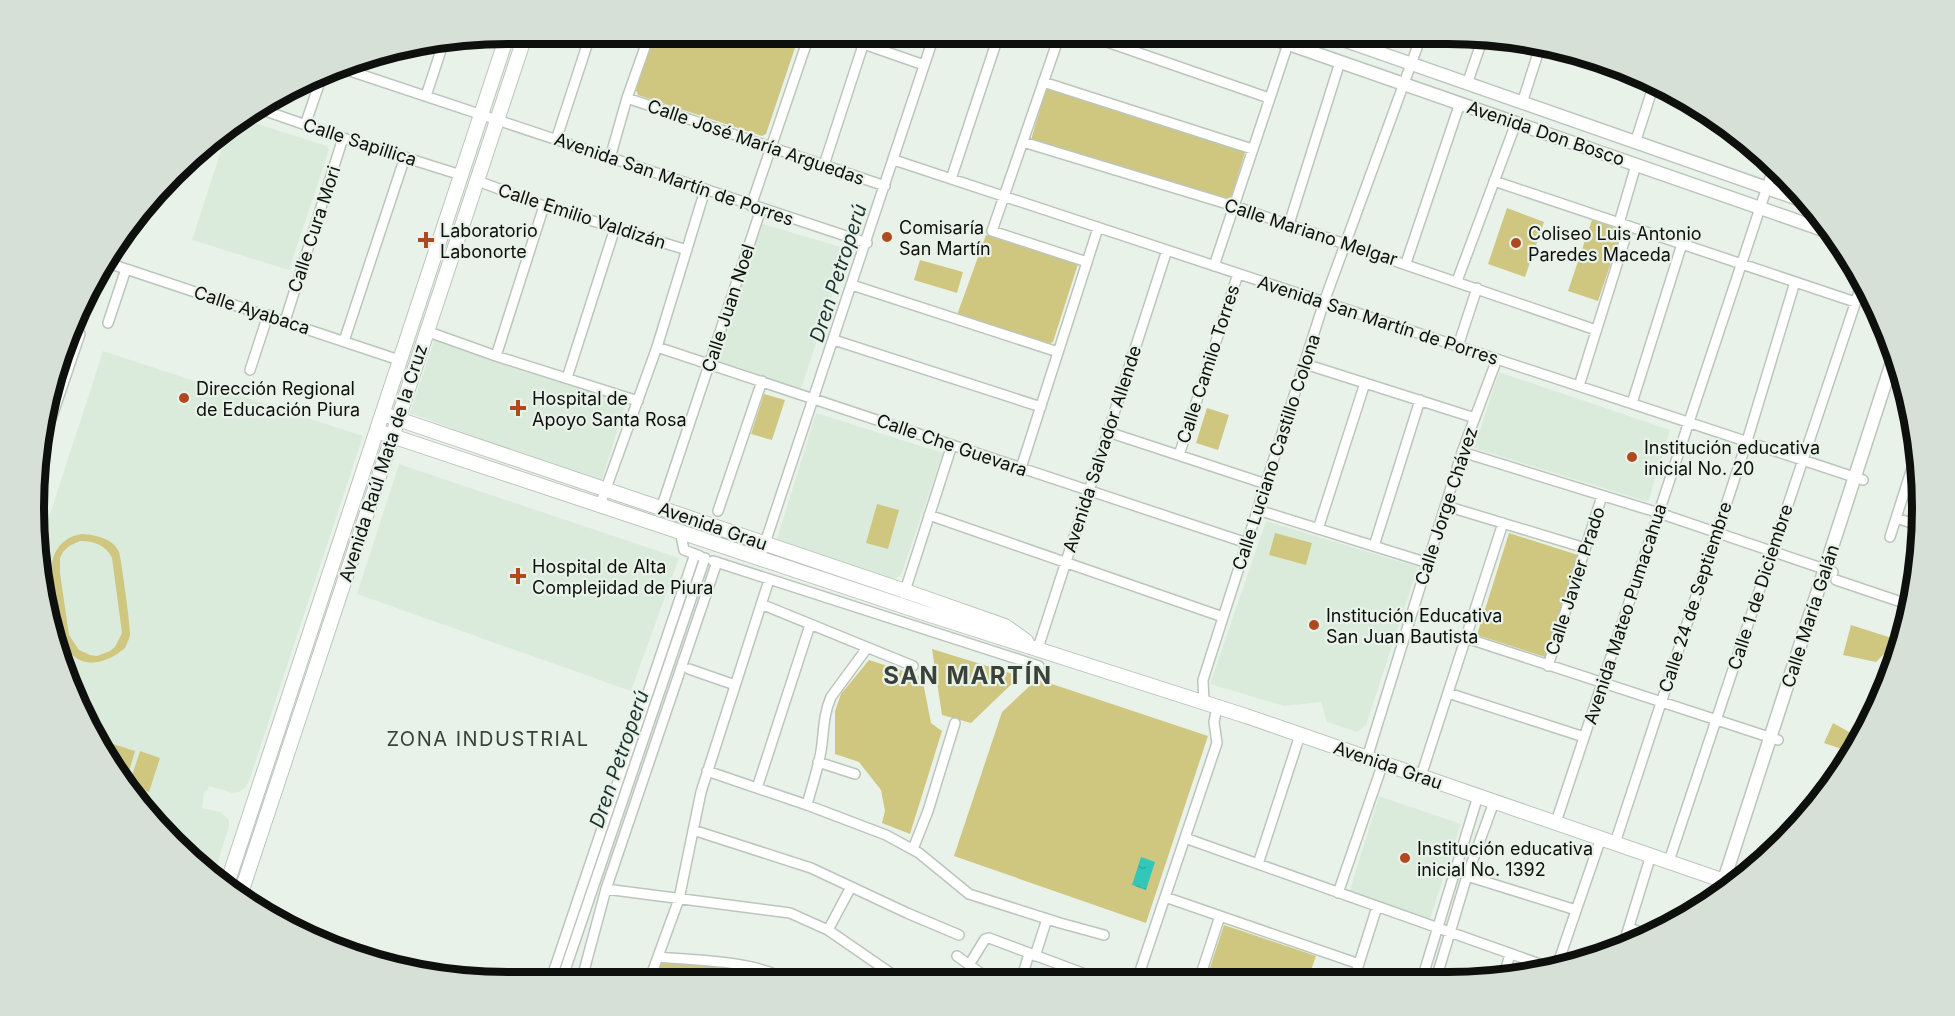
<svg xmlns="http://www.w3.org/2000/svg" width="1955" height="1016" viewBox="0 0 1955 1016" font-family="Inter,sans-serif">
<defs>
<pattern id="water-ripples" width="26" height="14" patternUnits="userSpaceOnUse" patternTransform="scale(1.5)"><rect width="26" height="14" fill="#33c7b9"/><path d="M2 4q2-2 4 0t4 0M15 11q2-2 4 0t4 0" fill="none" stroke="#2caa9e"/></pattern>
</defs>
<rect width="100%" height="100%" fill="#e9f2e8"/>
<!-- built -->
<path fill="#dbebdb" d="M242 119 327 146 329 150 289 270 192 240 229 126Z
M763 224 844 248 846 252 802 386 799 388 716 361 715 359 760 225Z
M435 338 626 403 601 482 410 413Z
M103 351 363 436 249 781 245 788 239 792 232 793 209 786 207 791 204 792 202 808 221 812 229 820V827L214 874 172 844 113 772 69 690 37 554Z
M1499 372 1670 430 1648 502 1474 448Z
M816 413 943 453 901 575 893 580 777 539Z
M399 464 679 558 631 691 357 594Z
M1266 521 1418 567 1366 725 1357 732 1327 722 1321 702 1284 706 1210 684Z
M1379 796 1461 824 1430 919 1349 893Z"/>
<!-- green -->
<path fill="#cfc780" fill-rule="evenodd" d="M655 33H671L691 39 693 33H800L766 134 762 136 638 95 636 90Z
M1047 85 1246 149 1230 201 1031 140Z
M1507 208 1544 222 1525 277 1488 264Z
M1592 220 1622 230 1598 301 1568 291Z
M986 235 1078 264 1053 342 1048 344 957 315Z
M920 260 963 272 957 293 914 280Z
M764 394 785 400 772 440 751 434Z
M1207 408 1229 415 1218 450 1196 443Z
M877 504 899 510 888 549 866 543Z
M1275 533 1312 543 1306 565 1269 555Z
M1509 533 1578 555 1545 657 1477 635Z
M82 534C95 535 113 538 119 552 121 558 131 628 130 635 129 639 127 644 125 648 105 665 77 672 64 642 59 630 59 614 57 601 55 587 49 568 54 555 60 542 69 536 82 534ZM80 541C94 541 106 545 112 558L122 633 115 647 110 651 97 656 90 655 79 650 69 635 60 573V558L63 552 69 546Z
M1851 625 1898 640 1876 662 1843 655Z
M932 649 1020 676 971 723 942 715Z
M869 660 922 677 931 723 942 731 910 834 882 823 885 811 881 790 859 762 835 754V711L841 694Z
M1037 679 1208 736 1146 923 954 856 1002 712Z
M1833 723 1860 738 1850 752 1824 743Z
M113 744 135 751 125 785 113 772 108 762Z
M140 751 160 758 149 792 129 785Z
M1224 925 1316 956 1308 979 1206 980Z
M661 963 733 967 785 981H654Z"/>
<!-- water -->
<path fill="url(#water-ripples)" d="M1141 857 1155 862 1146 890 1132 885Z"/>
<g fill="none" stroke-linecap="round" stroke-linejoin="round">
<!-- stream -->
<path stroke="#33c7b9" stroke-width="2" d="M821 33 831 37"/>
<defs>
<path id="street" d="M832 33 924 65
M1060 34 992 231 1087 262
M1084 34 1269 98
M1547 46 1651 80
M338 67 867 243
M1043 82 1252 149
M1467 84 1484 35
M426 96 443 44
M627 98 885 186
M1522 103 1541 44
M260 109 343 138 461 175
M305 125 322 76
M556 140 591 33
M1023 142 1234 206 1596 330
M1635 143 1655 81
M610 158 627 98 650 33
M894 160 1863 480
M824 165 867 33
M951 179 999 34
M478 181 544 206 687 250
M1494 181 1855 302
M751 206 810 33
M1619 223 1636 165
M1289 224 1340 62
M105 262 399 360
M1406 263 1460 103
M1214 266 1288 44
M1457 281 1516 123
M852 285 1058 352
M285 321 343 138
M108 323 126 269
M426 331 496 356 638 401
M834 340 1041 407
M344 341 405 157
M1458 346 1477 288
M657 347 1247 543
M496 356 544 206
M1305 364 1475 418
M250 370 268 315
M567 378 615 228
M1579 386 1629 226
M1632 403 1682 244
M1108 432 1266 484
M44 440 80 334
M1462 452 1659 513 1833 572
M1179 455 1238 274
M1021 468 1098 228
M600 505 657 347 705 190
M1446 506 1585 548
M661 509 761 209
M1258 510 1428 563
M718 511 762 381
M929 515 1223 617
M1896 518 1921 526
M1318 529 1365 383
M680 531 684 550 700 556
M1890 537 1918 449
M1374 546 1420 400
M760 558 935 33
M713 561 1039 666
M1836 580 1910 605
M904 594 952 445
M761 604 913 666
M1466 638 1778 740
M1038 648 1167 250
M1548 666 1602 496
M689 669 735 685
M1448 693 1584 737
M1204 703 1203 680 1324 302 1422 34
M1367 758 1462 452 1497 359
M818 762 855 774
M707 771 807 805 886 835 919 853 969 894 1060 923 1104 935
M1421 776 1503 523
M757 788 810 625
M807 805C812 785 820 764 822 744 824 727 824 713 831 697L867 648
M1556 822 1774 166
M693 830 811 868 907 913 959 935
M1185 838 1551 968
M1615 843 1747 441 1795 282
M913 849 928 811 955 723
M1669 861 1863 280
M1258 864 1300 735
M1467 876 1576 910
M606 889 790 913 828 930 902 981
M1338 893 1383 763
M1165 897 1359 964
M1629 928 1650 935
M828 930 851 887
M1622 949 1651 855
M957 956 990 980
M1035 956 1047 919
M659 957C699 961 754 960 789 981
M969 965 985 939 989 938 1101 980
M1557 966 1601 838
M1354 979 1377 907
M1422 979 1478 796
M1436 979 1467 876 1494 802
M1503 979 1510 954
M1021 980 1029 954
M1137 980 1217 743 1214 722 1217 707
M1199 980 1220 916
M649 981 679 899 701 792 769 580
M550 982 695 554
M561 982 705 558
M581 982 606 889 717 562"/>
<path id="secondary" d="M1260 34 1832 233
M1326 34 1810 203
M1724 880 1895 353"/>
<path id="primary" d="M389 416 905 591 1005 626 1026 641
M377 431 921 612 1246 716 1736 885
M227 884 508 33
M241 893 526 33"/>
</defs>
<!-- street casing -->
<use href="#street" stroke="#bcc5bc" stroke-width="12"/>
<!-- secondary casing -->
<use href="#secondary" stroke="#bcc5bc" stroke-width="15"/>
<!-- primary casing -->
<use href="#primary" stroke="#bcc5bc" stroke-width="16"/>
<!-- street -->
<use href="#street" stroke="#fff" stroke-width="9"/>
<!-- secondary -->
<use href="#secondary" stroke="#fff" stroke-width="12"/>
<!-- primary -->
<use href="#primary" stroke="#fff" stroke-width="14"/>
</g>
<!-- markers -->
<g fill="#af491f" stroke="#e9f2e8" stroke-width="2">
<circle cx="887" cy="237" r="6"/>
<path d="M423 231h6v6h6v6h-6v6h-6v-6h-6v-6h6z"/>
<circle cx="1516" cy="243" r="6"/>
<circle cx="184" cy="398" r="6"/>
<path d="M515 399h6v6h6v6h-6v6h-6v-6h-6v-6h6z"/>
<circle cx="1632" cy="457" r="6"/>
<path d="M515 567h6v6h6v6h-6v6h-6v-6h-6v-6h6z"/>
<circle cx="1314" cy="625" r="6"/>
<circle cx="1405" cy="858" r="6"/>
</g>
<g text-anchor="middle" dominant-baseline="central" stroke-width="4.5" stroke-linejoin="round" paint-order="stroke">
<!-- street labels -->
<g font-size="18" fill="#0d100d" stroke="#e9f2e8">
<text transform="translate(1546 133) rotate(19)">Avenida Don Bosco</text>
<text transform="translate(360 142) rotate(18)">Calle Sapillica</text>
<text transform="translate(756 142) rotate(19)">Calle José María Arguedas</text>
<text transform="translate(674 179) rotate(19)">Avenida San Martín de Porres</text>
<text transform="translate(582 216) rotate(18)">Calle Emilio Valdizán</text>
<text transform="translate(314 229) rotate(-72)">Calle Cura Mori</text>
<text transform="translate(1311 232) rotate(18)">Calle Mariano Melgar</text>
<text transform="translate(728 308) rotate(-72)">Calle Juan Noel</text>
<text transform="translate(252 310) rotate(18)">Calle Ayabaca</text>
<text transform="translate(1378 320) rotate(18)">Avenida San Martín de Porres</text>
<text transform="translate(1208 364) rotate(-72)">Calle Camilo Torres</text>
<text transform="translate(952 445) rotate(19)">Calle Che Guevara</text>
<text transform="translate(1102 449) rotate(-72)">Avenida Salvador Allende</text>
<text transform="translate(1276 452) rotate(-72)">Calle Luciano Castillo Colona</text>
<text transform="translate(383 463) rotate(-72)">Avenida Raúl Mata de la Cruz</text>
<text transform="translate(1446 506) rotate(-72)">Calle Jorge Chávez</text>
<text transform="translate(713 526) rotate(19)">Avenida Grau</text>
<text transform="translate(1575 581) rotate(-72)">Calle Javier Prado</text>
<text transform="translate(1760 587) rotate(-72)">Calle 1 de Diciembre</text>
<text transform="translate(1695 597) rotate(-72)">Calle 24 de Septiembre</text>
<text transform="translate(1625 614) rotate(-72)">Avenida Mateo Pumacahua</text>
<text transform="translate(1810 616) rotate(-72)">Calle María Galán</text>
<text transform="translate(1388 765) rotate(19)">Avenida Grau</text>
</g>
<!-- poi labels -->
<g font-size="18" fill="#0d100d" stroke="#e9f2e8" text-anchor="start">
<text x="899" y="227">Comisaría<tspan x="899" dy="21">San Martín</tspan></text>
<text x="440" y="230">Laboratorio<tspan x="440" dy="21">Labonorte</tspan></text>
<text x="1528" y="233">Coliseo Luis Antonio<tspan x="1528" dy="21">Paredes Maceda</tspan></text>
<text x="196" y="388">Dirección Regional<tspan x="196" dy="21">de Educación Piura</tspan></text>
<text x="532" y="398">Hospital de<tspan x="532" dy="21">Apoyo Santa Rosa</tspan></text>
<text x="1644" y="447">Institución educativa<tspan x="1644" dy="21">inicial No. 20</tspan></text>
<text x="532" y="566">Hospital de Alta<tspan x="532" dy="21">Complejidad de Piura</tspan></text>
<text x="1326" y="615">Institución Educativa<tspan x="1326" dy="21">San Juan Bautista</tspan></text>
<text x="1417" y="848">Institución educativa<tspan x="1417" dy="21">inicial No. 1392</tspan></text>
</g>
<!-- water labels -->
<g font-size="20" font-style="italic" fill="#1b3330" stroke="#e9f2e8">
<text transform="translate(838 273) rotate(-72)">Dren Petroperú</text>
<text transform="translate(619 759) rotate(-71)">Dren Petroperú</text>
</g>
<!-- neighbourhood labels -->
<g font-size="20" letter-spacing="1.5" fill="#3a4139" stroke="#e9f2e8">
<text x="488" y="739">ZONA INDUSTRIAL</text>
</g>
<!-- district labels -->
<g font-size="24" font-weight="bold" letter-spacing="1.5" fill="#3a4139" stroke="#e9f2e8">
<text x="968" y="675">SAN MARTÍN</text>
</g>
</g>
<!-- crop -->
<path d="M0 0H1955V1016H0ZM508 44H1448A464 464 0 0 1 1912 508V508A464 464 0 0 1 1448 972H508A464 464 0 0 1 44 508V508A464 464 0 0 1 508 44Z" fill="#d7e0d6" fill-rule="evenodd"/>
<path fill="none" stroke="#0d100d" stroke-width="8" d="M508 44H1448A464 464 0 0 1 1912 508V508A464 464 0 0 1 1448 972H508A464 464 0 0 1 44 508V508A464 464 0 0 1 508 44Z"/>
</svg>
